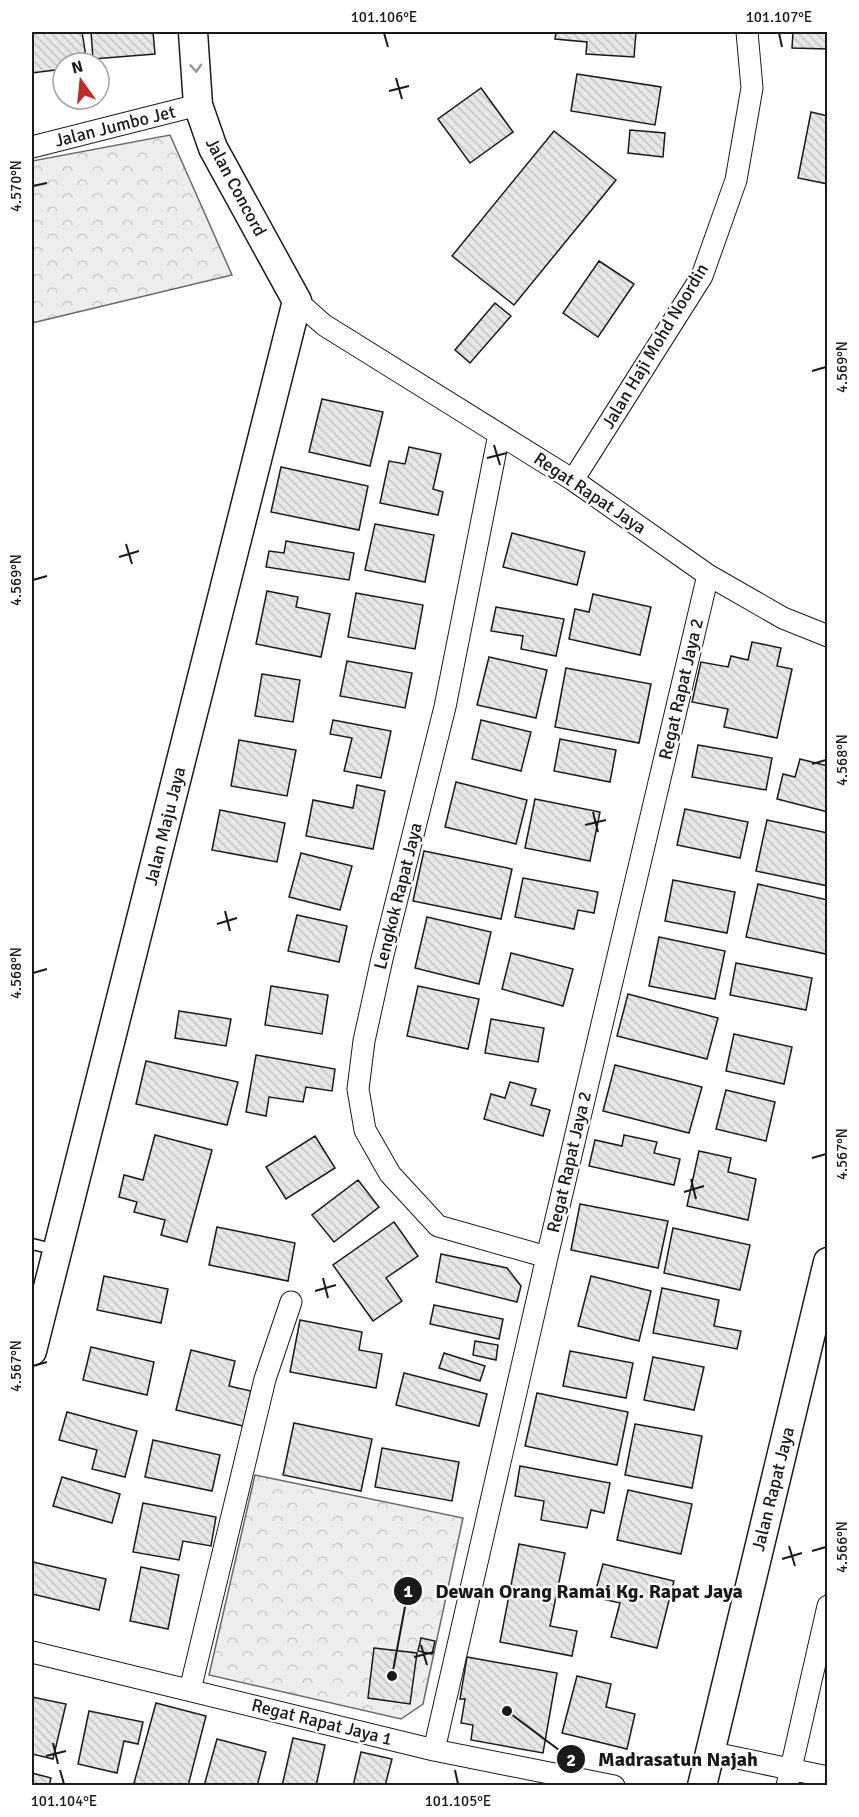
<svg xmlns="http://www.w3.org/2000/svg" width="859" height="1817" viewBox="0 0 859 1817" font-family="Signika,sans-serif">
<defs>
<pattern id="park-crowns" width="20" height="18" patternUnits="userSpaceOnUse" patternTransform="scale(1.5)"><rect width="20" height="18" fill="#ededed"/><path d="M2 6a3 3 0 1 1 6 0M12 15a3 3 0 1 1 6 0" fill="none" stroke="#cbcbcb"/></pattern>
<pattern id="building-back-hatch" width="6" height="6" patternUnits="userSpaceOnUse" patternTransform="scale(1.5)"><rect width="6" height="6" fill="#e6e6e6"/><path d="M-1 5l2 2M0 0l6 6M5-1l2 2" fill="none" stroke="#c5c5c5"/></pattern>
</defs>
<rect width="100%" height="100%" fill="#fff"/>
<!-- park -->
<path fill="url(#park-crowns)" stroke="#6a6a6a" stroke-width="1.5" d="M170 135 232 275 32 323V161Z
M255 1475 463 1518 423 1704 401 1719 209 1675Z"/>
<!-- building -->
<path fill="url(#building-back-hatch)" stroke="#1a1a1a" stroke-width="1.5" d="M32 32H82L87 63H63V69L32 73Z
M91 32H153L155 54 93 59Z
M556 32H636L634 57 586 54 587 42 555 39Z
M793 32H828V49L792 48Z
M577 74 661 87 655 125 571 111Z
M481 88 513 132 470 163 438 119Z
M811 112 828 116V184L798 178Z
M630 130 665 133 663 157 628 153Z
M554 131 616 180 514 305 452 256Z
M599 261 634 284 598 337 563 313Z
M495 303 511 316 470 363 455 350Z
M322 399 383 412 370 466 309 452Z
M409 447 441 454 433 489 443 492 438 515 380 503 389 461 405 464Z
M281 467 368 486 359 530 271 512Z
M375 524 434 535 425 582 365 570Z
M512 533 585 552 577 585 503 567Z
M286 541 354 553 349 580 266 567 269 551 284 553Z
M267 591 298 597 296 607 330 614 321 657 256 644Z
M356 593 423 605 415 649 348 637Z
M593 594 651 607 640 655 569 639 575 609 589 612Z
M496 607 564 619 556 656 521 649 523 636 491 631Z
M752 642 781 648 777 666 792 669 777 738 724 727 728 709 692 702 701 662 728 667 731 656 748 660Z
M489 657 547 670 536 718 477 705Z
M347 661 412 673 405 708 340 696Z
M566 668 651 684 639 743 555 727Z
M262 674 300 680 293 722 255 716Z
M333 720 391 731 381 778 344 771 352 738 330 734Z
M481 720 531 732 521 771 472 759Z
M560 739 616 750 610 782 554 771Z
M239 740 296 750 287 796 231 786Z
M698 745 772 758 766 790 692 777Z
M800 759 828 766V812L777 799 783 774 795 777Z
M456 782 527 800 516 844 445 827Z
M357 785 385 791 373 849 306 836 313 800 353 808Z
M535 799 600 812 590 861 525 848Z
M685 809 748 822 740 858 677 845Z
M220 810 285 823 277 862 212 850Z
M767 820 828 833V886L756 871Z
M424 851 512 869 501 919 413 901Z
M301 853 352 866 340 910 289 897Z
M523 878 598 892 594 913 578 910 574 929 515 917Z
M673 880 735 892 727 933 665 921Z
M758 884 828 900V946L826 954 746 937Z
M297 915 347 926 339 962 288 951Z
M427 917 491 932 479 984 415 968Z
M659 937 725 951 715 999 649 986Z
M511 953 573 969 563 1006 502 989Z
M736 963 812 978 806 1010 730 995Z
M271 986 328 995 322 1034 265 1025Z
M418 986 479 999 468 1049 407 1036Z
M628 994 718 1018 707 1059 617 1036Z
M179 1011 231 1019 226 1046 175 1038Z
M491 1019 544 1028 538 1062 485 1053Z
M734 1034 792 1047 784 1084 726 1071Z
M256 1055 335 1069 332 1091 306 1087 303 1102 269 1097 266 1116 246 1112Z
M146 1061 238 1082 227 1125 136 1104Z
M615 1065 702 1087 689 1133 603 1111Z
M510 1082 536 1089 531 1105 550 1110 543 1136 484 1119 491 1094 505 1098Z
M726 1090 775 1102 766 1141 716 1129Z
M155 1135 212 1150 187 1242 161 1235 165 1220 134 1212 137 1202 119 1197 124 1175 143 1180Z
M624 1135 657 1142 654 1153 680 1159 674 1185 589 1166 595 1140 622 1146Z
M315 1136 335 1168 286 1199 266 1167Z
M699 1151 731 1158 728 1172 756 1179 748 1220 687 1206Z
M358 1180 379 1207 334 1242 312 1215Z
M580 1204 668 1221 658 1268 571 1250Z
M394 1222 418 1256 386 1278 402 1301 373 1321 333 1265Z
M217 1227 295 1243 288 1281 209 1265Z
M673 1228 750 1245 740 1290 664 1273Z
M441 1254 507 1268 521 1286 517 1302 436 1282Z
M104 1276 168 1289 161 1323 97 1310Z
M591 1276 651 1291 639 1341 578 1326Z
M662 1288 719 1300 714 1326 741 1331 737 1349 653 1333Z
M434 1305 503 1319 499 1339 430 1324Z
M300 1320 362 1332 359 1350 382 1354 376 1388 290 1372Z
M475 1341 498 1345 496 1360 473 1355Z
M91 1347 154 1362 147 1395 83 1380Z
M191 1350 235 1361 229 1386 251 1391 243 1426 176 1410Z
M570 1351 633 1363 626 1398 563 1386Z
M444 1353 485 1366 480 1381 439 1368Z
M653 1357 704 1367 694 1410 644 1400Z
M404 1373 487 1394 479 1426 396 1405Z
M537 1393 628 1412 617 1465 525 1446Z
M67 1412 137 1431 125 1477 92 1469 97 1450 59 1440Z
M294 1423 372 1439 361 1491 283 1475Z
M635 1424 702 1436 692 1488 625 1475Z
M153 1440 220 1455 212 1491 145 1477Z
M382 1448 459 1462 452 1501 375 1487Z
M520 1466 610 1483 604 1513 591 1510 587 1528 541 1520 544 1501 515 1496Z
M62 1477 120 1494 112 1523 53 1506Z
M628 1490 692 1504 681 1554 617 1540Z
M143 1503 216 1517 211 1546 183 1541 179 1560 133 1552Z
M519 1544 565 1553 550 1626 577 1631 572 1656 500 1642Z
M33 1562 106 1579 99 1610 32 1594Z
M603 1564 674 1581 657 1648 611 1637 620 1603 594 1597Z
M141 1567 179 1575 168 1629 130 1621Z
M421 1638 435 1641 432 1654 418 1651Z
M374 1648 417 1653 410 1704 368 1698Z
M467 1657 557 1673 543 1753 471 1740 473 1725 461 1723 465 1699H460Z
M577 1676 611 1684 606 1707 635 1714 627 1749 562 1733Z
M32 1697 66 1704 53 1759 32 1754Z
M156 1703 206 1716 188 1786H142L134 1783Z
M89 1711 143 1722 138 1744 124 1741 117 1773 78 1764Z
M293 1738 325 1745 316 1786H282Z
M217 1739 266 1752 257 1786H204Z
M361 1752 392 1759 385 1786H353Z
M32 1773 51 1778 49 1786H32Z"/>
<g fill="none" stroke-linecap="round" stroke-linejoin="round">
<defs>
<path id="lane" d="M32 1244 57 1250"/>
<path id="street" d="M32 147 198 105
M297 301 324 325 573 480 708 575 783 618 828 636
M499 434 445 707 382 959 364 1041 358 1089 365 1130 390 1174 438 1226 547 1257
M573 480 702 276 736 180 752 88 747 32
M32 1652 434 1750 614 1786
M190 1690 265 1379 291 1302
M434 1750 547 1257 708 575
M709 1752 828 1777
M787 1786 828 1606"/>
<path id="secondary" d="M32 1351 297 301 213 148 198 105 193 32
M702 1786 828 1262"/>
</defs>
<!-- lane casing -->
<use href="#lane" stroke="#1a1a1a" stroke-width="13"/>
<!-- street casing -->
<use href="#street" stroke="#1a1a1a" stroke-width="23"/>
<!-- secondary casing -->
<use href="#secondary" stroke="#1a1a1a" stroke-width="31"/>
<!-- lane -->
<use href="#lane" stroke="#fff" stroke-width="10"/>
<!-- street -->
<use href="#street" stroke="#fff" stroke-width="21"/>
<!-- secondary -->
<use href="#secondary" stroke="#fff" stroke-width="28"/>
</g>
<!-- one-way arrows -->
<defs><path id="oneway-chevron" d="M-2-3.5L2.5 0L-2 3.5" fill="none" stroke-width="1.6" stroke-linecap="round" stroke-linejoin="round" transform="scale(1.5)"/></defs>
<use stroke="#989898" href="#oneway-chevron" transform="translate(196 68) rotate(86)"/>
<!-- ticks -->
<path fill="none" stroke="#1a1a1a" stroke-width="2" d="M384 33 388 47M779 33 782 47M396 78 402 99M389 91 409 86M33 186 47 183M812 371 826 367M494 445 500 465M487 458 507 453M126 544 132 564M119 557 139 551M33 580 47 576M812 764 826 760M593 812 598 832M585 825 606 820M225 911 230 931M217 924 237 918M33 973 47 969M812 1158 826 1154M691 1179 696 1199M684 1192 704 1186M323 1278 328 1298M315 1291 336 1285M33 1366 47 1362M789 1546 795 1566M812 1551 826 1547M782 1559 802 1553M421 1645 427 1665M414 1657 434 1652M53 1743 58 1764M46 1756 66 1751M60 1770 64 1784M455 1770 458 1784"/>
<g text-anchor="middle" dominant-baseline="central" stroke-width="4.5" stroke-linejoin="round" paint-order="stroke">
<!-- street labels -->
<g font-size="18" fill="#1a1a1a" stroke="#fff">
<text transform="translate(115 126) rotate(-14)">Jalan Jumbo Jet</text>
<text transform="translate(236 187) rotate(62)">Jalan Concord</text>
<text transform="translate(655 346) rotate(-59)">Jalan Haji Mohd Noordin</text>
<text transform="translate(590 493) rotate(34)">Regat Rapat Jaya</text>
<text transform="translate(681 689) rotate(-77)">Regat Rapat Jaya 2</text>
<text transform="translate(165 826) rotate(-76)">Jalan Maju Jaya</text>
<text transform="translate(398 896) rotate(-76)">Lengkok Rapat Jaya</text>
<text transform="translate(569 1162) rotate(-77)">Regat Rapat Jaya 2</text>
<text transform="translate(773 1489) rotate(-76)">Jalan Rapat Jaya</text>
<text transform="translate(322 1722) rotate(14)">Regat Rapat Jaya 1</text>
</g>
</g>
<!-- callouts -->
<path fill="none" stroke="#1a1a1a" stroke-width="2" d="M392 1676L408 1591M507 1711L571 1759"/>
<g fill="#1a1a1a" stroke="#fff" stroke-width="2">
<circle cx="392" cy="1676" r="6"/>
<circle cx="507" cy="1711" r="6"/>
<circle cx="408" cy="1591" r="15"/>
<circle cx="571" cy="1759" r="15"/>
</g>
<g font-size="18" text-anchor="middle" font-weight="bold" fill="#fff">
<text x="408" y="1597">1</text>
<text x="571" y="1766">2</text>
</g>
<g font-size="20" text-anchor="middle" font-weight="bold" fill="#1a1a1a" stroke="#fff" stroke-width="4.5" stroke-linejoin="round" paint-order="stroke">
<text x="589" y="1598">Dewan Orang Ramai Kg. Rapat Jaya</text>
<text x="678" y="1766">Madrasatun Najah</text>
</g>
<!-- border -->
<rect width="859" height="1817" fill="none" stroke="#ffffff" stroke-width="66"/>
<!-- north arrow -->
<g transform="translate(81 81) rotate(345)"><circle r="28" fill="#ffffff" stroke="#a3a3a3" stroke-width="1.5"/>
<path d="M0-4.5L10 22L0 15L-10 22Z" fill="#c62828"/>
<text y="-9" font-size="16" font-weight="bold" text-anchor="middle" fill="#1a1a1a">N</text>
</g>
<rect x="33" y="33" width="793" height="1751" fill="none" stroke="#1a1a1a" stroke-width="2"/>
<g font-size="15" text-anchor="middle" fill="#1a1a1a">
<text x="384" y="22">101.106°E</text>
<text x="779" y="22">101.107°E</text>
<text transform="translate(16 186) rotate(-90)" y="5">4.570°N</text>
<text transform="translate(842 367) rotate(-90)" y="5">4.569°N</text>
<text transform="translate(16 580) rotate(-90)" y="5">4.569°N</text>
<text transform="translate(842 760) rotate(-90)" y="5">4.568°N</text>
<text transform="translate(16 973) rotate(-90)" y="5">4.568°N</text>
<text transform="translate(842 1154) rotate(-90)" y="5">4.567°N</text>
<text transform="translate(16 1366) rotate(-90)" y="5">4.567°N</text>
<text transform="translate(842 1547) rotate(-90)" y="5">4.566°N</text>
<text x="64" y="1806">101.104°E</text>
<text x="458" y="1806">101.105°E</text>
</g>
</svg>
